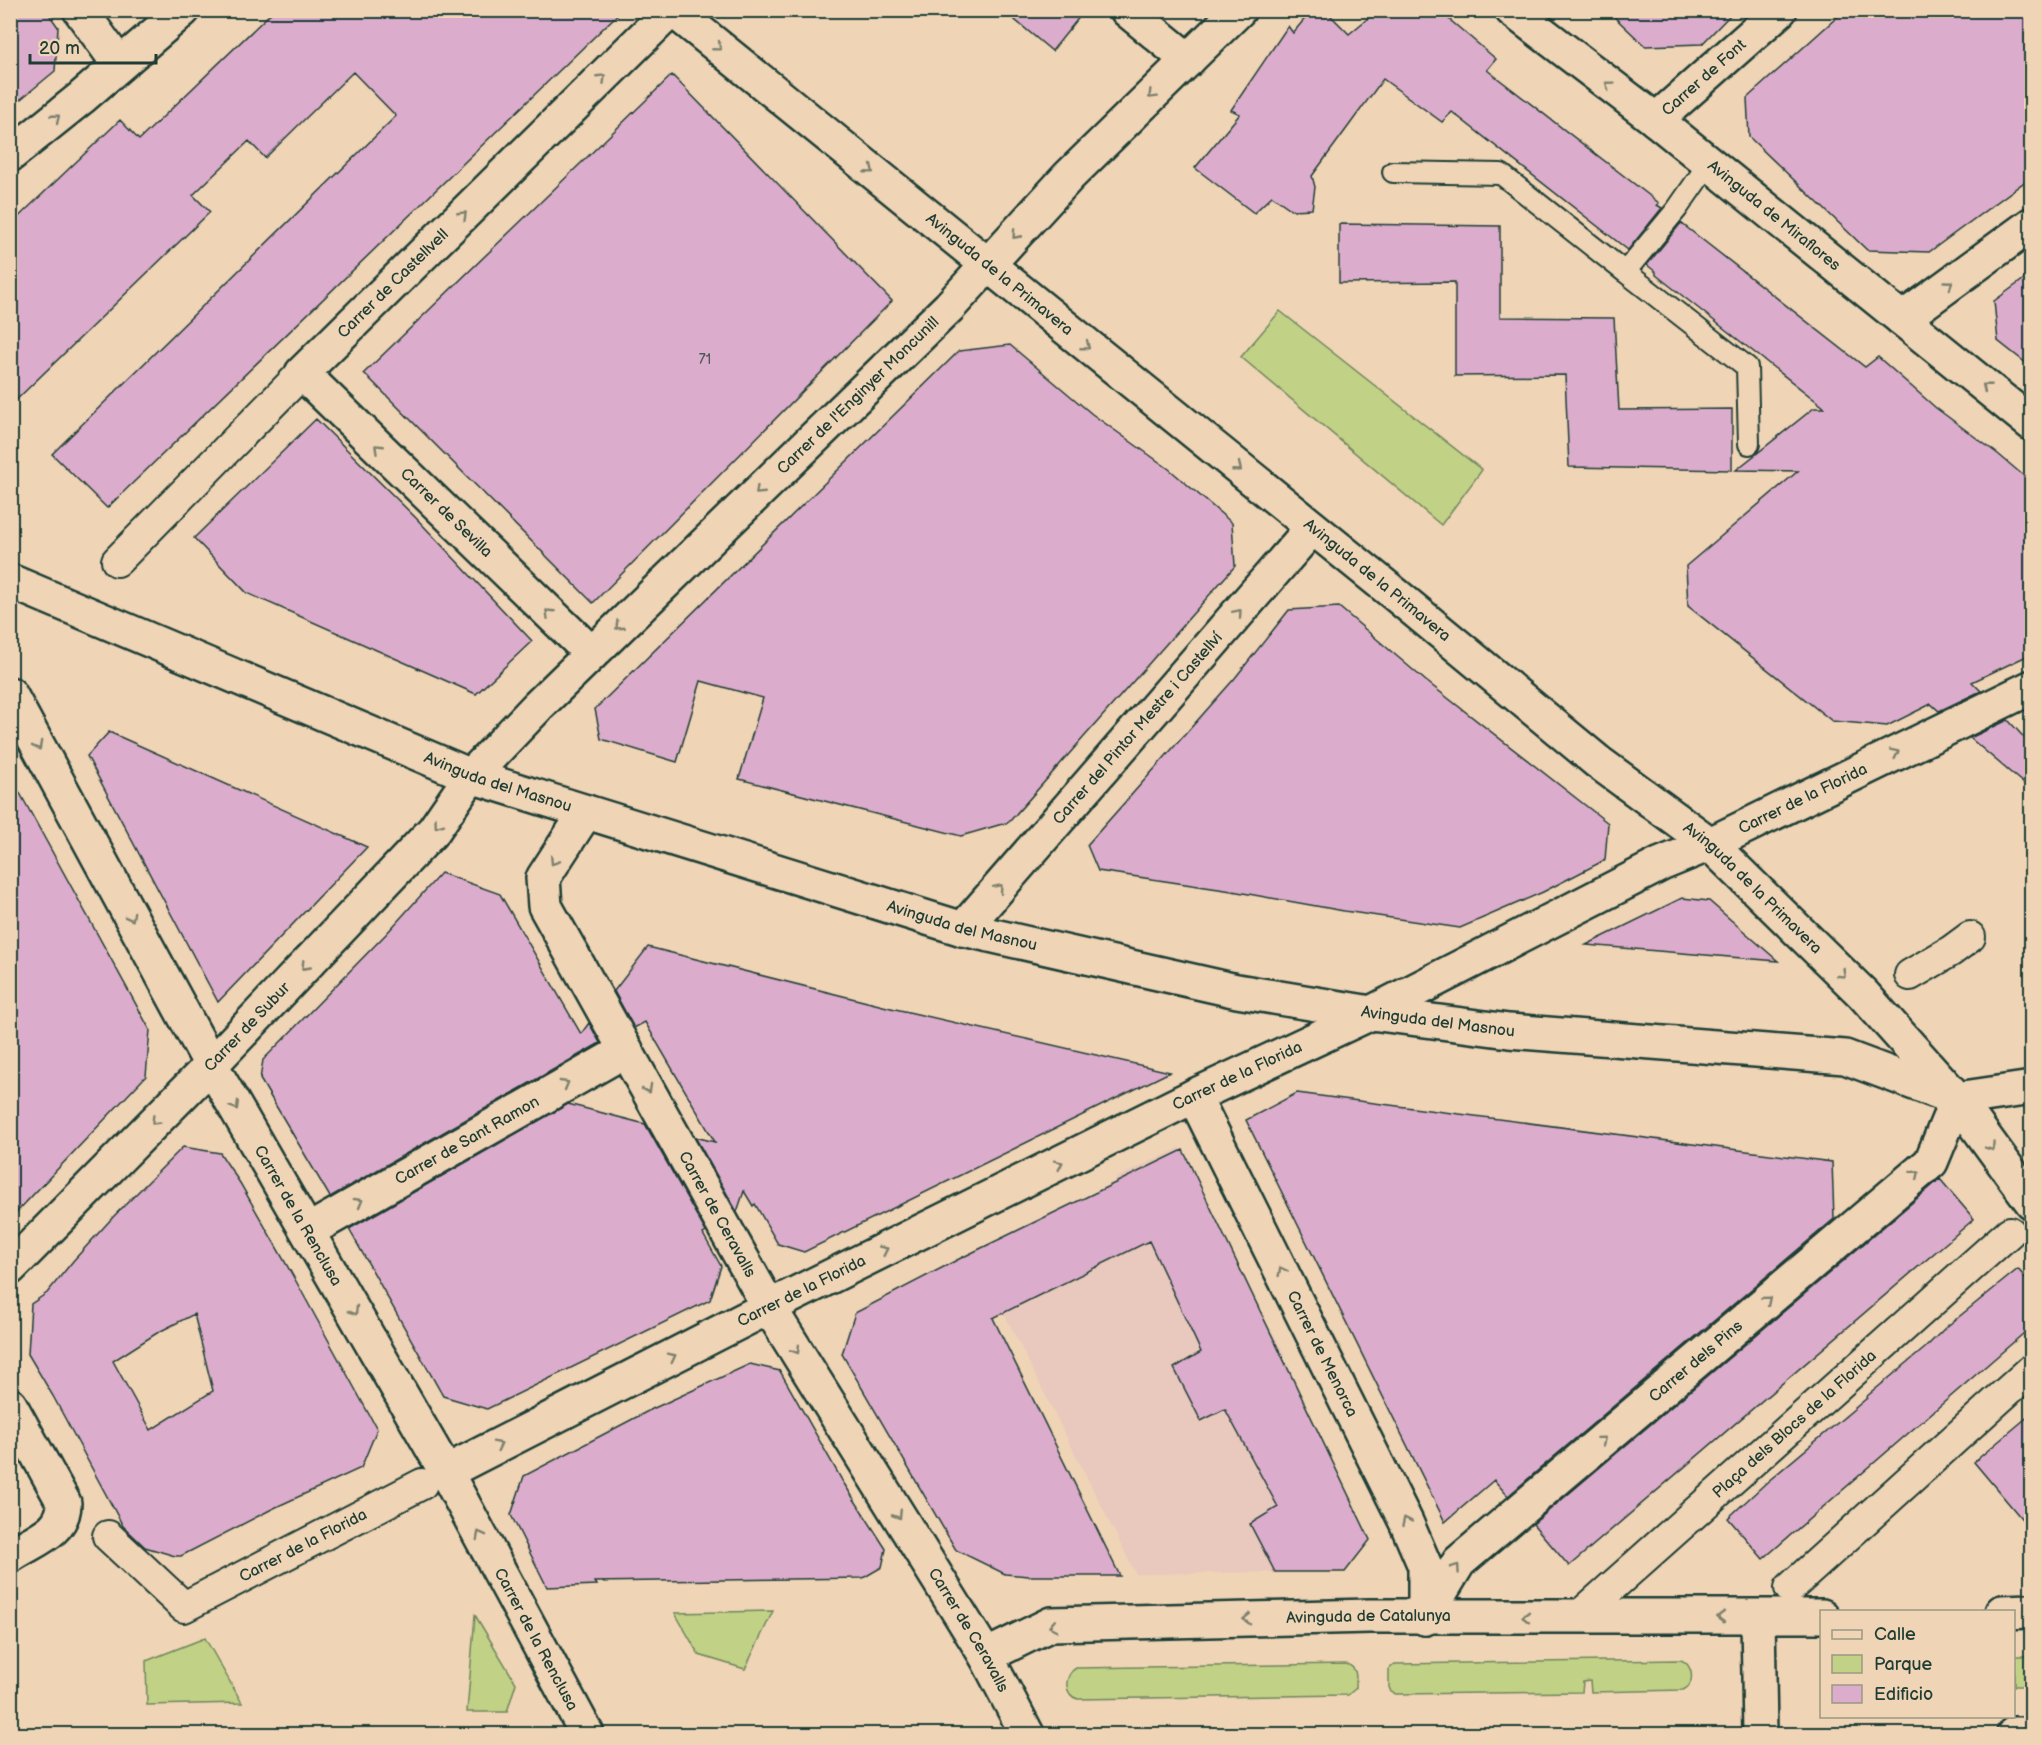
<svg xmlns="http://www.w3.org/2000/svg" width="2042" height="1745" viewBox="0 0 2042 1745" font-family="'Balsamiq Sans',sans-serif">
<rect width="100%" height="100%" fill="#efd4b6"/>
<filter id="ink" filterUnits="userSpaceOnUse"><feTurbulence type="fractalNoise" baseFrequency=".0167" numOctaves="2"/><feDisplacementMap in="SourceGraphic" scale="12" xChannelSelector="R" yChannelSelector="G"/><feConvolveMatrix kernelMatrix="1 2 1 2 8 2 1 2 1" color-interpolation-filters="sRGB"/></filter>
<g filter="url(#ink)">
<!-- built -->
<path fill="#e9c8bd" d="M1180 1148 1203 1190 1201 1191 1271 1333H1273L1285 1355 1283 1356 1293 1376 1290 1378 1370 1538 1346 1571 1136 1574 976 1258 989 1252 986 1245 1116 1181V1178Z"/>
<!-- green -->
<path fill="#c1d186" stroke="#70875d" stroke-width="1.5" d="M1280 311 1482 470 1441 525 1241 357Z
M773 1611 745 1669 699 1655 675 1613Z
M475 1615 516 1683 507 1712H467Z
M205 1638 242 1703 147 1705 146 1661Z
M2014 1656H2031V1686H2014Z
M1681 1660C1693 1664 1696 1685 1683 1690L1591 1692 1590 1681 1583 1682 1582 1692 1396 1694 1391 1692 1389 1687V1669L1395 1664Z
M1346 1664C1358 1667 1356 1678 1356 1688L1348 1695 1078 1699C1063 1695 1064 1675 1076 1668Z"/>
<!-- building -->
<path fill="#dcaccc" stroke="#1f3d34" stroke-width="1.5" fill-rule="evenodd" d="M10 10H46L58 27 55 71 10 108Z
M274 10H622L107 508 52 454 396 116 353 72 265 158 249 141 193 195 210 212 10 406V225L120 120 139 140Z
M1003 10H1085L1052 51Z
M1312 10H1325L1349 34 1378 10H1438L1496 59 1487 70 1659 203 1657 205 1662 208 1628 250 1452 112 1442 122 1383 79 1312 176 1315 187 1312 209 1292 210 1272 196 1254 213 1195 168 1240 114 1231 110 1288 26 1293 33Z
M1607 10H1735L1702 44 1645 46Z
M1845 10H2031V177L1929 252 1867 250 1749 137 1747 98Z
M672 75 892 301 593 603 364 373Z
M1681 223 1865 367 1878 357 1936 408 1998 454 2031 482V654L1972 682 1981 691 1939 711 1931 704 1887 726 1832 721 1688 606 1686 566 1798 471 1736 470 1814 408H1825L1656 275V272L1647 265Z
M1339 224 1500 226V317L1614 318 1619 410 1732 409V470L1569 467 1565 375 1455 376V282L1339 283Z
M2031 274V367L1998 341 1994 301Z
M1010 345 1092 414 1169 469 1232 523 1235 566 1009 822 961 836 739 779 763 698 701 681 677 762 601 739 595 709 959 351Z
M316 419 416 518 532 641 476 694 247 593 194 538Z
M1339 607 1426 681 1608 823 1605 860 1543 892 1460 928 1344 911 1232 891 1098 871 1087 845 1235 678 1289 610Z
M2008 720 2031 745V790L1970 738Z
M109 732 367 847 218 1002 87 756Z
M10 775 150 1030 146 1076 10 1219Z
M441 873 500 894 581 1034 589 1023 600 1043 330 1197 260 1079 263 1060 387 933Z
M1682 898 1709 901 1778 961 1586 945Z
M648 947 891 1008 1170 1072 804 1252 778 1244 755 1204 753 1206 744 1191 737 1212 695 1137 715 1142 645 1022 634 1028 614 991Z
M1297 1093 1832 1162 1834 1219 1508 1496 1494 1480 1445 1522 1246 1120Z
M568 1104 645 1124 706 1232 703 1234 721 1266 710 1300 487 1409 443 1396 349 1229Z
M183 1147 220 1153 240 1183 297 1283 377 1429 361 1468 274 1508 181 1556H175L145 1547 123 1526 53 1396 28 1354 31 1304 47 1293 73 1261 114 1216ZM194 1314 213 1391 151 1430 113 1361 157 1333Z
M1183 1150 1370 1540 1345 1572H1275L1250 1524 1278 1507 1225 1409 1201 1421 1174 1368 1201 1352 1149 1241 993 1318 1120 1576H1029L1005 1574 956 1550 842 1354 855 1313 959 1259Z
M1940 1179 1974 1219 1569 1566 1533 1524Z
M2018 1269 2031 1285V1327L1763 1559 1728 1518 1766 1483 1867 1398 1866 1397 1925 1348 1945 1328Z
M750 1364 780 1371 843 1482 886 1549 882 1567 863 1578 595 1582 597 1585 547 1587 511 1515 524 1476 650 1410Z
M2031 1414V1530L1974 1462Z"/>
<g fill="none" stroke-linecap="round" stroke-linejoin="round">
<defs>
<path id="service" d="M1393 172 1501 174 1625 272 1677 209 1709 163
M1624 271 1747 367 1749 444"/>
<g id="pedestrian">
<path d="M117 561 302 373"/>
<path d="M1910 975 1951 951 1970 937"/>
<path id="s1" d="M108 1536 184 1607 422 1484"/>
<path d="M1790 1588 2032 1369"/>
<path id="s2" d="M1578 1617 2010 1232"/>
</g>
<g id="minor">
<path d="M80 10 119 64"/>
<path id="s3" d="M673 10 1396 595 1598 762 1710 844 1863 994 1957 1099 2032 1202"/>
<path d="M1127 10 1188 60"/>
<path id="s4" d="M1512 10 1656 120 2032 424"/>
<path id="s5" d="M1656 120 1780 10"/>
<path d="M10 155 81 98 183 10"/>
<path d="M1902 319 2032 224"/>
<path id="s6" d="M10 581 471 776 963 929 1237 991 1371 1013 1509 1031 1845 1057 1957 1099 2032 1088"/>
<path id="s7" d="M591 653 302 373 671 10"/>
<path id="s8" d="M10 694 211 1065 446 1472 587 1734"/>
<path id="s9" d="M586 812 543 878 545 906 769 1307 986 1656 1027 1734"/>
<path id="s10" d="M963 929 1312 528"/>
<path id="s11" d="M1194 1096 1406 1522 1425 1566V1618"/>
<path id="s12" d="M308 1231 626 1050"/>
<path id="s13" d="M10 1268 211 1065 417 848 434 830 471 776 538 706 949 307 1069 176 1239 10"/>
<path d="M10 1405 64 1503C64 1533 33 1540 10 1556"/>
<path id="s14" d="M446 1472 769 1307 1194 1096 1371 1013 1661 864 1710 844 2032 687"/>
<path d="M2002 1612 2032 1611"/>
<path d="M1758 1617 1760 1734"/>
<path id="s15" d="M1425 1618 1459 1562 1931 1162 1957 1099"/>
<path id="s16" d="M986 1656 1051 1624 1370 1616H1822"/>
<path d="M2014 1734H2032"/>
</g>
</defs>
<!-- service casing -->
<use href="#service" stroke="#1f3d34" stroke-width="24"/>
<!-- pedestrian casing -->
<use href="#pedestrian" stroke="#1f3d34" stroke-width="34"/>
<!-- minor casing -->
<use href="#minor" stroke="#1f3d34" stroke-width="38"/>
<!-- service -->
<use href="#service" stroke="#efd4b6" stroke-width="20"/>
<!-- pedestrian -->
<use href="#pedestrian" stroke="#efd4b6" stroke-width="30"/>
<!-- minor -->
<use href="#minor" stroke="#efd4b6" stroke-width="33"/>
</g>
<!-- one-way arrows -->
<defs><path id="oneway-chevron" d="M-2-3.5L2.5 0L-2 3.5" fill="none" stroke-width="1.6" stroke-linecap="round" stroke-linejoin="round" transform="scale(1.5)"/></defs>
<g stroke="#7d816e">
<use href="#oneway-chevron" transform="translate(718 47) rotate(39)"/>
<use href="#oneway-chevron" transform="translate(602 78) rotate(-44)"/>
<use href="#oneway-chevron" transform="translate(1609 85) rotate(-143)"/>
<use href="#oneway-chevron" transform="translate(1152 95) rotate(135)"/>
<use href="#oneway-chevron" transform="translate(56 118) rotate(-39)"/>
<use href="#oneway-chevron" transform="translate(870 170) rotate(39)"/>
<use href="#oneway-chevron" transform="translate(463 215) rotate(-44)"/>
<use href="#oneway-chevron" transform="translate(1016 235) rotate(132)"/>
<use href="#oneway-chevron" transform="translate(1949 284) rotate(-36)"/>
<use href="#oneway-chevron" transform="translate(1086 346) rotate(39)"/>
<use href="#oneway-chevron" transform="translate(1986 387) rotate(-141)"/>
<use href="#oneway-chevron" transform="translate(378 448) rotate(-136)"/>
<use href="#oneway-chevron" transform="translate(1238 468) rotate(39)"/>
<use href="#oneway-chevron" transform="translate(759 491) rotate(136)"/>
<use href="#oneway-chevron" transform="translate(549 613) rotate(-136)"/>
<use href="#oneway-chevron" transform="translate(1238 613) rotate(-49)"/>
<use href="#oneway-chevron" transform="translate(619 626) rotate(136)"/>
<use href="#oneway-chevron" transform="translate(38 746) rotate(62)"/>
<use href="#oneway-chevron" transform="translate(1895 753) rotate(-26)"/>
<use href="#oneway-chevron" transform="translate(438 824) rotate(126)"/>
<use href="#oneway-chevron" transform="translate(554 861) rotate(123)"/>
<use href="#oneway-chevron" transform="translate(999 888) rotate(-49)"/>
<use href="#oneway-chevron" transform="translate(131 917) rotate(62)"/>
<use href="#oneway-chevron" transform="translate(305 966) rotate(134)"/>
<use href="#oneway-chevron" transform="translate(1842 974) rotate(44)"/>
<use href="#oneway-chevron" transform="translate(565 1084) rotate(-30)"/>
<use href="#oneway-chevron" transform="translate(648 1089) rotate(61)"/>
<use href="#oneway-chevron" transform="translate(235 1106) rotate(59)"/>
<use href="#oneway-chevron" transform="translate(155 1121) rotate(135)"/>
<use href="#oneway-chevron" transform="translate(1991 1147) rotate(55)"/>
<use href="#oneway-chevron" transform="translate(1059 1164) rotate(-26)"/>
<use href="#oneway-chevron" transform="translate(1916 1174) rotate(-40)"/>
<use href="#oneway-chevron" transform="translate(359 1202) rotate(-30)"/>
<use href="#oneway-chevron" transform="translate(884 1250) rotate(-26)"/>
<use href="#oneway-chevron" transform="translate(1282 1271) rotate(-116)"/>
<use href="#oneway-chevron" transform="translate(1767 1300) rotate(-40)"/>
<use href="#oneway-chevron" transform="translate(354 1311) rotate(60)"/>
<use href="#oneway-chevron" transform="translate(796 1350) rotate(58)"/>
<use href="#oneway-chevron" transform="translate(672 1357) rotate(-27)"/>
<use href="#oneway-chevron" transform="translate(1602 1440) rotate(-40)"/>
<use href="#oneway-chevron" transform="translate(498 1445) rotate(-27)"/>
<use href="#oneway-chevron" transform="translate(898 1515) rotate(58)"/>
<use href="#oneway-chevron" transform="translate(1406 1521) rotate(-115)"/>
<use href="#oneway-chevron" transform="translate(480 1535) rotate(-118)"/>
<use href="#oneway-chevron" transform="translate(1456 1568) rotate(-55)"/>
<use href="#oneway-chevron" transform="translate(1526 1617) rotate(180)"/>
<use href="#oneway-chevron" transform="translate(1721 1617) rotate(180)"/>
<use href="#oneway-chevron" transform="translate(1247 1619) rotate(179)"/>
<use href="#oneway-chevron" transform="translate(1053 1626) rotate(168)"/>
</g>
</g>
<g text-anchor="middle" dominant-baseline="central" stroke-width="5" stroke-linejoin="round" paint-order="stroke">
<!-- number labels -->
<g font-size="14" fill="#4e595a">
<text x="705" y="359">71</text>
</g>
<!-- street labels -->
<g font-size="16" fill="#1f3d34" stroke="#efd4b6">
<text stroke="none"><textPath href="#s5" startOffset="64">Carrer de Font</textPath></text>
<text stroke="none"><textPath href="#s4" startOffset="333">Avinguda de Miraflores</textPath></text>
<text stroke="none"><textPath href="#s3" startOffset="420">Avinguda de la Primavera</textPath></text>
<text stroke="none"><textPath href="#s7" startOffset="530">Carrer de Castellvell</textPath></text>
<text stroke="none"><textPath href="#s13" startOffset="1218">Carrer de l'Enginyer Moncunill</textPath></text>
<text transform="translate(446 513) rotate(44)">Carrer de Sevilla</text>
<text stroke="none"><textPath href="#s3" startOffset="906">Avinguda de la Primavera</textPath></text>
<text stroke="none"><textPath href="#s10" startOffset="266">Carrer del Pintor Mestre i Castellví</textPath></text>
<text stroke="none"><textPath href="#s6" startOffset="528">Avinguda del Masnou</textPath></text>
<text stroke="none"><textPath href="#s14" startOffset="1515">Carrer de la Florida</textPath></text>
<text stroke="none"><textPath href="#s3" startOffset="1392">Avinguda de la Primavera</textPath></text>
<text stroke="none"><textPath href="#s6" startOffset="1014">Avinguda del Masnou</textPath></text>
<text stroke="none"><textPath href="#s6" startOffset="1500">Avinguda del Masnou</textPath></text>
<text stroke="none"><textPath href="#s13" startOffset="338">Carrer de Subur</textPath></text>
<text stroke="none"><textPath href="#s14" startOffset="885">Carrer de la Florida</textPath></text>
<text stroke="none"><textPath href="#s12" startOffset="183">Carrer de Sant Ramon</textPath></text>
<text stroke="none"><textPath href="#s8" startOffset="596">Carrer de la Renclusa</textPath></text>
<text stroke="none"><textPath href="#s9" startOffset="460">Carrer de Ceravalls</textPath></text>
<text stroke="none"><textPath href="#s14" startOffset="399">Carrer de la Florida</textPath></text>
<text stroke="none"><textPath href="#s11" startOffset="288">Carrer de Menorca</textPath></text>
<text stroke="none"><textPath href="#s15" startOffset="376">Carrer dels Pins</textPath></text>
<text stroke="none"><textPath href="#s2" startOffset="290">Plaça dels Blocs de la Florida</textPath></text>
<text stroke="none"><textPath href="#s1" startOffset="238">Carrer de la Florida</textPath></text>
<text stroke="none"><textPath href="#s16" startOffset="390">Avinguda de Catalunya</textPath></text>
<text stroke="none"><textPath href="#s9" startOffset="946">Carrer de Ceravalls</textPath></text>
<text stroke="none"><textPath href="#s8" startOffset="1082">Carrer de la Renclusa</textPath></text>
</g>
</g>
<!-- margin -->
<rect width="2042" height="1745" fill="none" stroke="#efd4b6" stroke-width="36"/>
<rect x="18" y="18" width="2006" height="1709" fill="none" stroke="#1f3d34" stroke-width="2" filter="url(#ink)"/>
<!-- legend -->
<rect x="1820" y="1610" width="195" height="108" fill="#efd4b6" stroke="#9c9882" stroke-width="1.5"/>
<rect x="1832" y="1630" width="30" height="9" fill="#efd4b6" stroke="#9c9882" stroke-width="1.5"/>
<text x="1874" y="1640" font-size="18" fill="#1f3d34">Calle</text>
<rect x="1832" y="1655" width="30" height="18" fill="#c1d186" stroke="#9c9882" stroke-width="1.5"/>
<text x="1874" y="1670" font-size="18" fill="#1f3d34">Parque</text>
<rect x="1832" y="1685" width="30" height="18" fill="#dcaccc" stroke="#9c9882" stroke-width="1.5"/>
<text x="1874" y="1700" font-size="18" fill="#1f3d34">Edificio</text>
<!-- scale -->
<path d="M30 54v9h126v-9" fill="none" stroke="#1f3d34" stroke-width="3"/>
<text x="39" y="54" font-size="18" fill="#1f3d34" stroke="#efd4b6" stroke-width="4.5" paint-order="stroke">20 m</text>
</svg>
